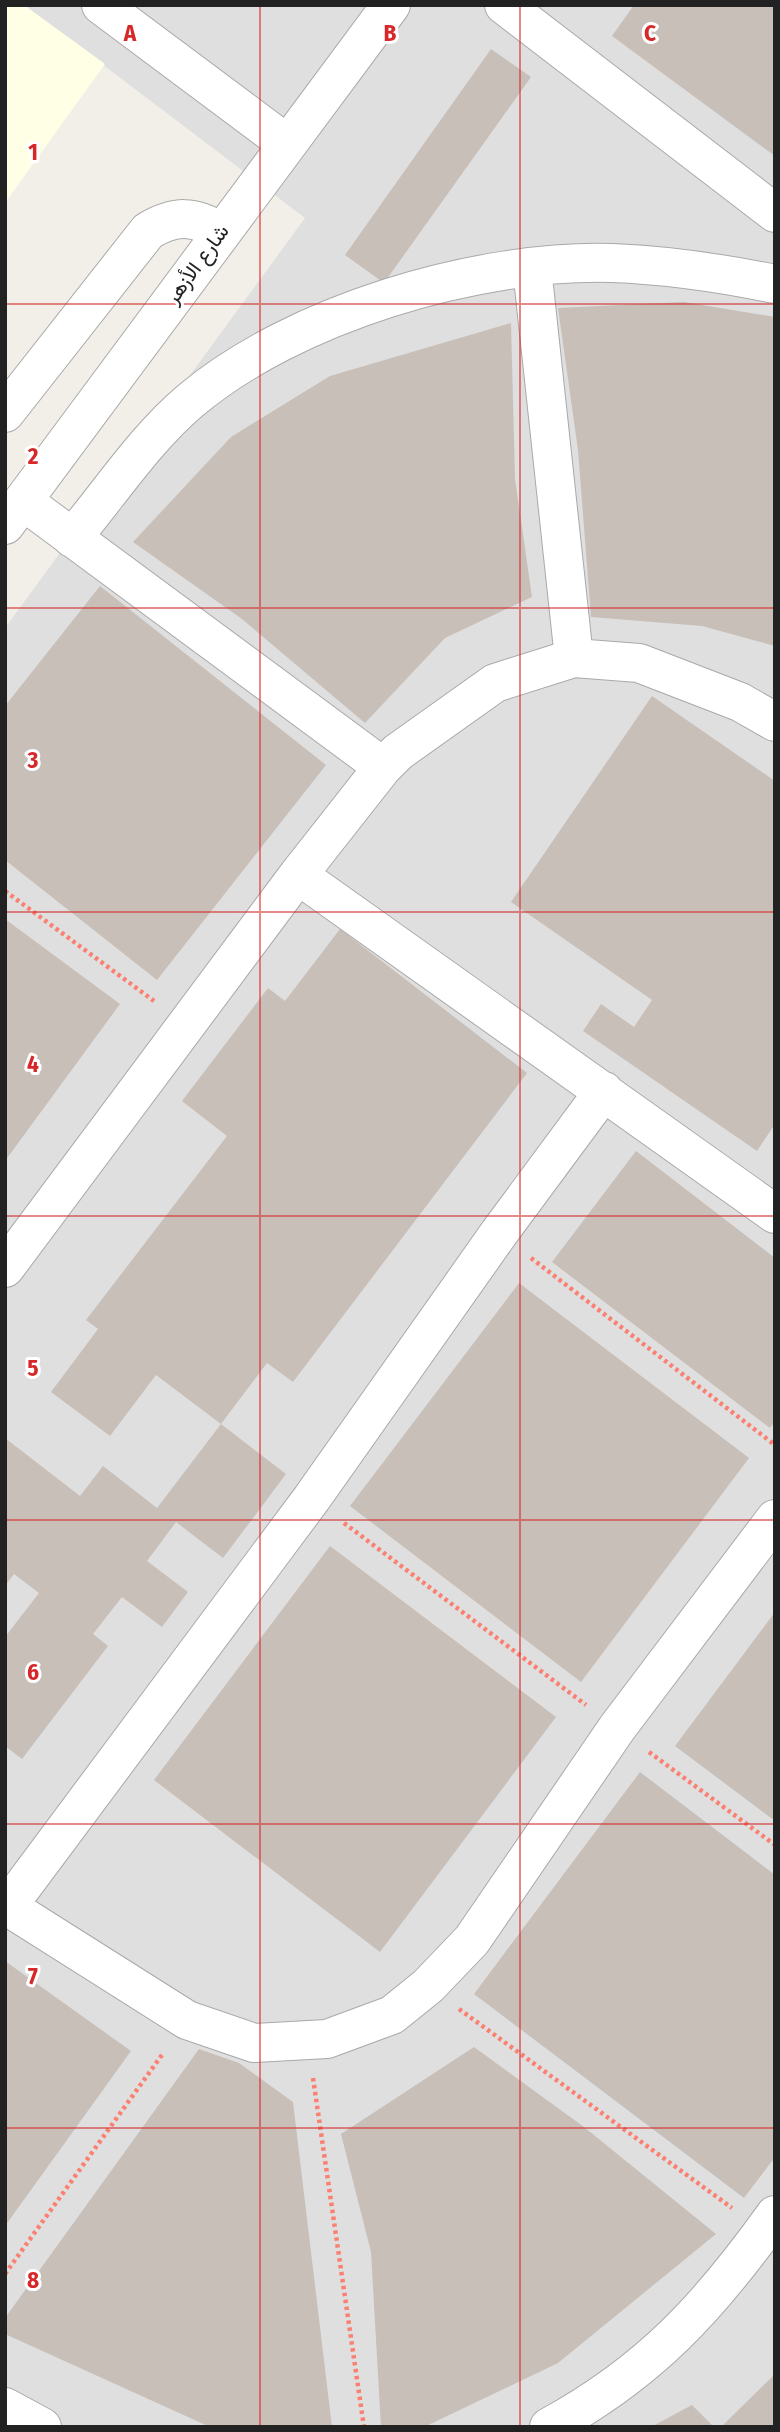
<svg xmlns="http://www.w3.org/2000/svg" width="780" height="2432" viewBox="0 0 780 2432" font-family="'Fira Sans Condensed',Vazirmatn,sans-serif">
<rect width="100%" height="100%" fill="#f2efe9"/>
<!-- residential -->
<path fill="#e0dfdf" d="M24 5H775V2427H5V628L305 218Z"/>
<!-- education -->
<path fill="#ffffe5" d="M5 5H24L105 64 5 203Z"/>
<!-- building -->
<path fill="#c7bfb8" d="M634 5H775V156L612 36Z
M491 49 531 77 384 283 345 255Z
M684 302 775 317V646L702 626 591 617 578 450 558 308Z
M511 323 515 479 532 597 445 638 365 723 242 619 133 542 231 437 330 376Z
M100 586 326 765 157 980 5 860V706Z
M652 696 775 781V1124L757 1151 583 1031 601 1004 634 1027 652 1000 511 902Z
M5 919 120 1004 5 1161Z
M340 929 527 1073 293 1382 267 1363 221 1424 156 1375 110 1436 51 1392 98 1329 86 1320 227 1136 182 1101 268 988 285 1001Z
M636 1151 775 1258V1421L770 1428 552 1262Z
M519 1283 749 1458 581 1682 350 1506Z
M221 1424 286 1474 223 1558 176 1522 147 1561 188 1592 162 1627 122 1597 93 1634 108 1646 22 1759 5 1746V1637L39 1593 14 1574 5 1586V1438L80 1496 103 1466 157 1508Z
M330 1546 556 1717 380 1952 154 1780Z
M775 1612V1821L675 1746Z
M640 1772 775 1875V2157L744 2198 474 1994Z
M5 1961 131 2051 5 2226Z
M474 2047 584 2127 716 2234 558 2363 424 2427H381L371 2252 341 2134Z
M199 2049 239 2063 293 2102 332 2427H210L5 2334V2318Z
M775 2374V2427H721Z
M692 2405 714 2427H651Z"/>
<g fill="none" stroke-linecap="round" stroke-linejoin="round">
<defs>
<path id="minor" d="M101 5 287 144
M504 5 775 213
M532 268 574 658
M5 413 148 231C175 215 194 215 221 232
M23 501 383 767
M5 525 391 5
M72 538C110 493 145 439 190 401 293 314 477 259 612 263 667 265 721 273 775 284
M298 875 775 1214
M5 1268 298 875 383 767 398 752 495 683 574 658 639 663 740 702 775 722
M5 1905 187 2020 254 2043 327 2039 392 2015 428 1986 472 1940 617 1728 775 1519
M8 1906 312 1498 499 1233 604 1091
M5 2407 42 2427
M549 2427C650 2372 709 2307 775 2215"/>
</defs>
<!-- minor casing -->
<use href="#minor" stroke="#a9a9a9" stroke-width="40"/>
<!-- path -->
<path stroke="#fa8072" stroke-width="4.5" stroke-dasharray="3.5 3.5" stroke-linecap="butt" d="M5 891 154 1001
M531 1258 775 1445
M344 1523 586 1705
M649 1752 775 1845
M459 2009 732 2208
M313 2078 364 2427
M5 2274 164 2052"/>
<!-- minor -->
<use href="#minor" stroke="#fff" stroke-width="38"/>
</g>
<!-- grid -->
<path fill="none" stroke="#d62828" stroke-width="2" stroke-opacity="0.55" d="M260 5V2427M520 5V2427M5 304H775M5 608H775M5 912H775M5 1216H775M5 1520H775M5 1824H775M5 2128H775"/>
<g text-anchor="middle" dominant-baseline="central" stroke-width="6" stroke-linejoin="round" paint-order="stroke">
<!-- street labels -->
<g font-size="21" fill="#222" stroke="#fff">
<text transform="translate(197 264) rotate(-54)">شارع الأزهر</text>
</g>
</g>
<g font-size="23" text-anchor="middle" font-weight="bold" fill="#d62828" stroke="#fff" stroke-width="6" stroke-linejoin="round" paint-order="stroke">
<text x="130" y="41">A</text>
<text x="390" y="41">B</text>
<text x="650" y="41">C</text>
<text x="33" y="160">1</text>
<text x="33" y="464">2</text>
<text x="33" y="768">3</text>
<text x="33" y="1072">4</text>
<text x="33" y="1376">5</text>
<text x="33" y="1680">6</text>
<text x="33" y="1984">7</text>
<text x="33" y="2288">8</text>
</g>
<!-- border -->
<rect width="780" height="2432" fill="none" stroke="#222222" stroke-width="14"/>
</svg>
